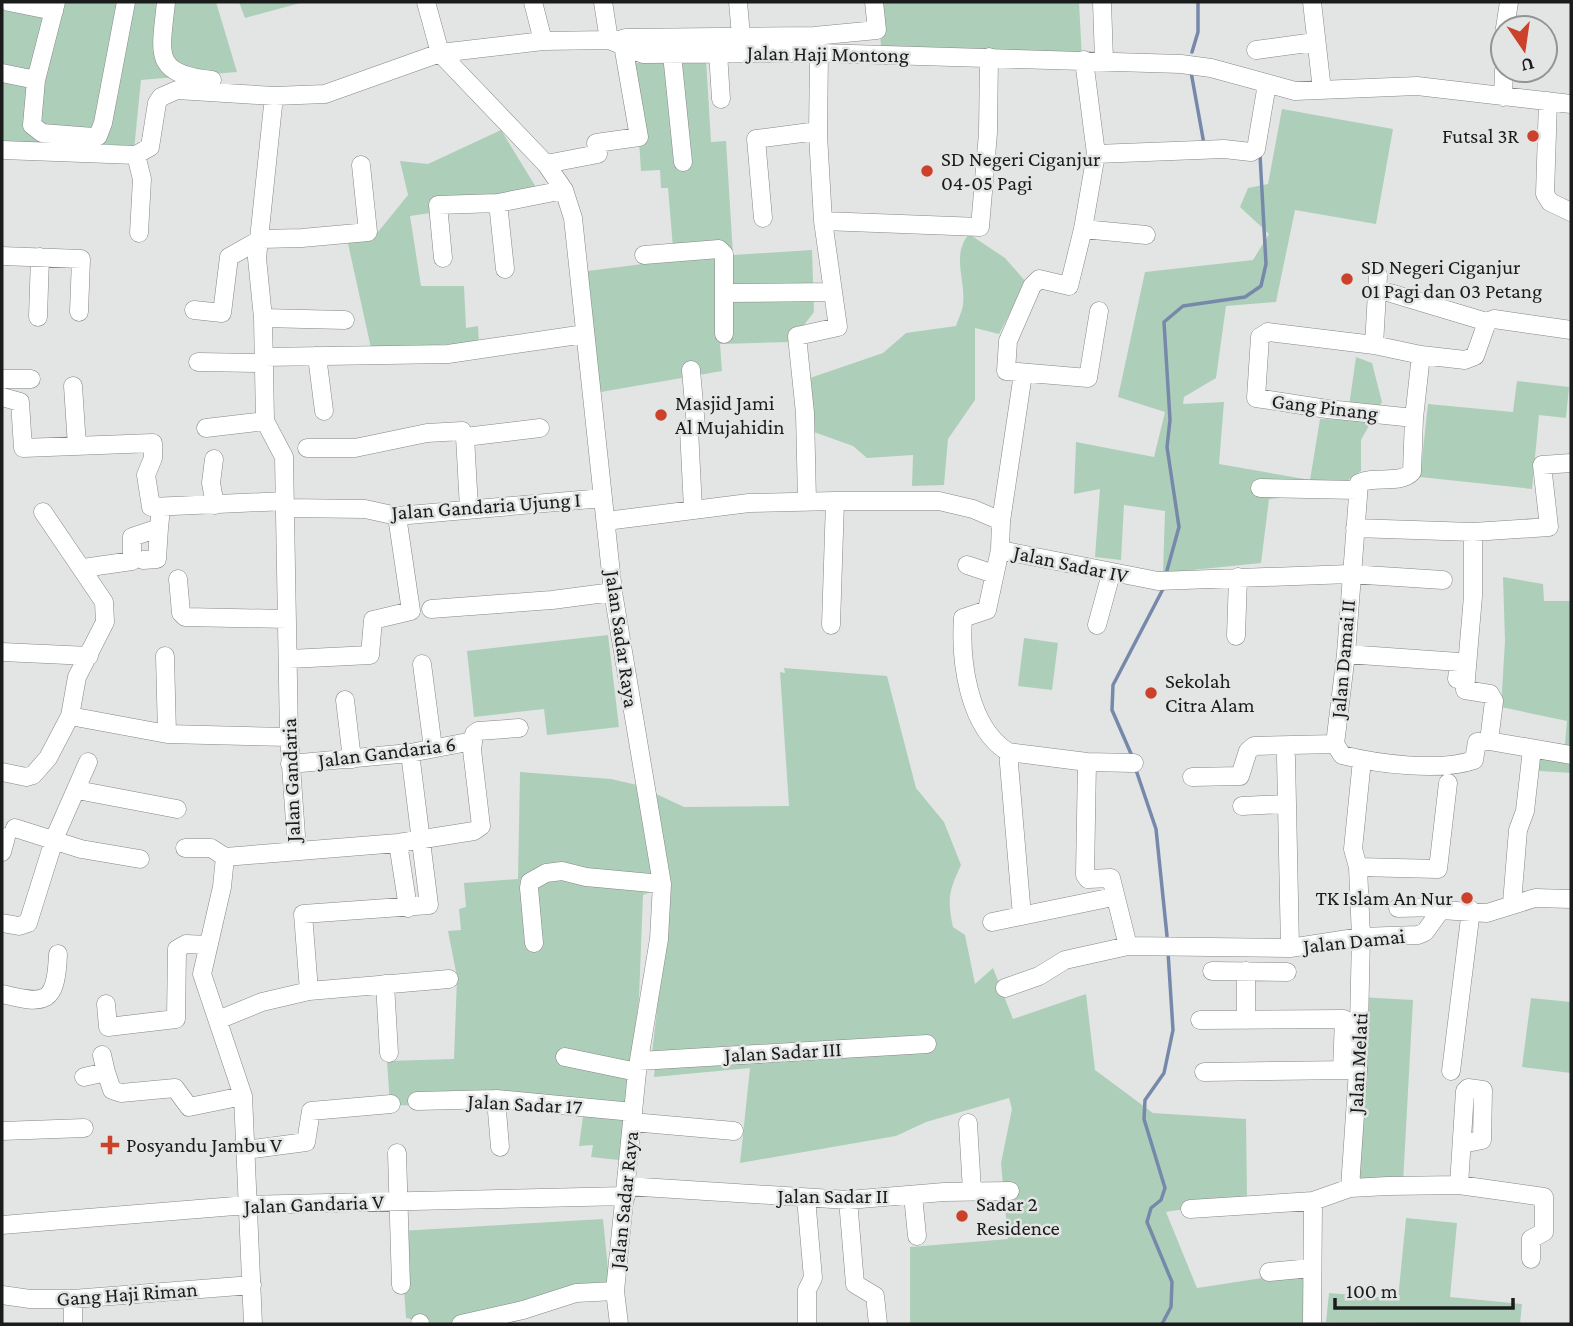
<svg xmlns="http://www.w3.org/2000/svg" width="1573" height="1326" viewBox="0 0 1573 1326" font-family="'Crimson Pro',serif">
<rect width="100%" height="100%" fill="#e3e5e5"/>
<!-- green -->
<path fill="#adcfb9" d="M2 2H216L237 72 141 80 134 150 2 145Z
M239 2H304L245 18Z
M877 2H1079L1082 59 881 46Z
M706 59 711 142 726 141 733 255 812 250 814 312 791 342 720 344 722 371 595 393 580 272 674 260 668 188H661L660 170 641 171 634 63Z
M1282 109 1393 129 1376 224 1295 210 1276 302 1226 306 1216 378 1184 397 1183 404 1224 402 1219 464 1310 480 1320 419 1347 420 1356 357 1372 363 1382 402 1361 440V471L1330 493 1269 499 1261 563 1163 573 1165 511 1124 505 1121 560 1095 557 1100 489 1074 494 1076 442 1154 457 1165 412 1118 397 1145 272 1253 260 1269 234 1240 207 1248 188 1268 184Z
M501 130 542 197 410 216 421 286H464L466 328 478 326 479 343 371 348 347 239 378 232 408 195 400 161 428 164Z
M969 234 1005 258 1026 282 999 334 975 328V400L948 439 944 485 912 486 913 455 867 458 853 446 811 431 804 380 883 353 906 333 956 326C958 319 962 312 963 305 966 280 951 255 969 234Z
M1517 381 1569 387 1566 418 1539 415 1532 489 1420 477 1428 404 1513 412Z
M1503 577 1543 584 1544 601H1571V773L1539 771V742L1565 744 1567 721 1501 707 1505 641Z
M608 635 619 727 547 735 544 709 474 717 467 651Z
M1024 638 1058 643 1052 690 1018 686Z
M784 668 887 676 916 788 944 822 961 865C949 891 947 898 953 927L965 935 975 984 993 968 1013 1019 1086 994 1095 1070 1153 1113 1246 1119 1247 1199 1166 1212 1197 1288 1307 1271 1308 1324H910V1247L1008 1239 1001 1163 1012 1109 1009 1098 926 1122 896 1136 740 1163 750 1068 654 1077 656 1054 652 1053 665 942 663 887 643 895 639 998 619 1160 591 1157 593 1145 579 1146 584 1109 390 1105 387 1061 454 1059 457 977 448 931 461 930 459 909 466 907 464 883 518 879 520 772 611 779 637 785 684 807 789 806 780 672 785 673Z
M1360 997 1413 1000 1403 1183 1351 1180Z
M1531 998 1571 1002V1073L1522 1067Z
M1406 1218 1457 1223 1450 1297 1522 1304 1520 1324 1326 1322 1329 1293 1398 1299Z
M603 1219 611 1299 569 1301 484 1324H436L406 1318 400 1231Z"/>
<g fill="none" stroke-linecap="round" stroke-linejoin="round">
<!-- stream -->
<path stroke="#7789ab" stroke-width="3.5" d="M1192 52 1198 32V2
M1191 72 1204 144
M1166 574 1179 527 1167 447 1170 420 1164 322 1183 306 1245 297 1261 286 1266 264 1260 155
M1132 756 1112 710 1113 685 1163 589
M1135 767 1156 829 1167 936
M1162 1324 1171 1307 1172 1282 1147 1222 1151 1208 1161 1200 1165 1188 1144 1119 1145 1100 1164 1073 1173 1030 1168 952"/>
<defs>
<path id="minor" d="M9 2 54 11
M56 2 36 80 32 125 42 133 93 137 98 136 103 123 126 2
M166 2C161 53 151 74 212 80
M426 2 440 53 546 164 564 190 573 218 613 592 662 884 659 939 637 1072 615 1291 619 1324
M533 2 543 41
M603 2 609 40
M738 2 742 47
M1102 2 1104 60
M1312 2 1322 90
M1505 28 1509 2
M615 41 626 38 814 36 877 30 874 2
M1256 50 1315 42
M718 53 721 99
M672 54 683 162
M1084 60 1096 154 1083 229 1069 286 1039 279 1032 286 1008 341 1006 371 1088 378 1099 311
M2 73 36 80
M1503 97 1504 70
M1548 101 1545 194 1550 202 1571 212
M2 150 136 155 150 147 157 103 161 97 177 90 274 96 325 94 440 53 543 41 609 40 643 54 819 53 1181 64 1211 68 1295 91 1417 86 1571 104
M1096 154 1224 149 1251 152 1256 149 1267 84
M136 155 142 179 139 233
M546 164 598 154 596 143 639 137 623 45
M498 203 505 269
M763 218 756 139 818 131
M823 221 980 227 988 133 989 57
M1083 229 1146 235
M644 255 719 249 724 254V334
M2 256 81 259 79 312
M443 258 438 205 498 203 564 190
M1377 289 1487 322
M724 293 833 292
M194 310 222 313 229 257 261 239 302 238 368 232 361 165
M38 317 40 257
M263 318 257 258 274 96
M1487 322 1494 319 1571 330
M1374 345 1378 275
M317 356 324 411
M264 357 448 354 585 334
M198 362 262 363
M691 370 696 427 689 429 693 509
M1023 374 1001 521 1000 550 1158 581 1350 574 1443 580
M2 379H31
M73 386 77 446
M2 397 20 402 23 448 153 443V458L146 475 151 507 285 501
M1414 418 1327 409 1256 398 1260 337 1268 332 1374 345 1421 355
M206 428 265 421
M465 437 469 508
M307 448H355L427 433 462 431 465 437 540 428
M214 459 211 483 215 505
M1260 488 1357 490
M807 501 805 413 797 336 838 327 823 221 818 135 819 53
M285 508 365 509 397 516 603 498
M606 521 749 503 835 501H939L973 509 1001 521
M1355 528 1473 532 1549 527 1542 465 1571 463
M1473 532V596L1465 690 1490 694 1494 701 1489 741
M1000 550 987 610 963 618C960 660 968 727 1008 752L1087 762 1134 763
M143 560 157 559 159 528
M967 565 994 574
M83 568 132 561V537L159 528 161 508
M178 579 181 613 185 617 287 619
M431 609 552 600 613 592
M831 625 835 501
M1097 625 1111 574
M1236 636 1238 577
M2 652 89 656
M1346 654 1459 662 1457 679
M165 656 167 734
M289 659 370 655 373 620 411 611 397 516
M422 664 433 748
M345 700 352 759
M70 716 167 734 289 737
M1335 744 1346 654 1359 483C1375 475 1400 485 1412 472L1414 418 1421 355 1465 360 1475 356 1487 322
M1335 744 1342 755C1378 764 1440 772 1474 760L1477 742 1489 741 1571 755
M1008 752 1022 916
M1286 757 1290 948
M1087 762 1085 875 1088 879 1111 878 1128 946
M290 764 410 753 473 741
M2 772 26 777 33 775 48 758 70 716 77 677 105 622 104 602 43 512
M1192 777 1240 776 1248 751 1254 746 1335 744
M77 790 177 809
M1242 806 1285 804
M15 828 81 849 140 859
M398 843 408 908
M185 848H211L225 857
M297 850 289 737 284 457 265 421 263 318 345 320
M2 852 6 837
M225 857 222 887 202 974 243 1096 253 1324
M225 857 398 843 474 831 481 826 472 750 474 734 478 731 519 728
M1358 867 1438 869 1448 783
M1512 903 1518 830 1525 811 1532 749
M1398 908 1437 907 1441 910 1487 913 1535 898 1571 899
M992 922 1113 897
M2 923 19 926 28 923 55 837 88 762
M534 943 529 888 530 882 546 873 562 871 586 877 662 884
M1212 971 1287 972
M1246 971V1020
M385 984 389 1053
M1005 988 1039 976 1065 960 1128 946 1290 948 1361 937 1418 935 1425 932 1441 910
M309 991 303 914 429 905 410 753
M2 994C46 1005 56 1004 58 954
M106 1004 108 1027 176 1019 177 949 186 944 207 945
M218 1020 262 1002 309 991 449 979
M1200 1020 1344 1019 1342 1070
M102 1055 106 1072
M565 1057 637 1072
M639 1061 927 1044
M1451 1071 1471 910
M1204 1072 1351 1070
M84 1077 106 1072 112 1090 121 1093 175 1088 189 1107 243 1096
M496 1099 500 1147
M417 1101 496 1099 633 1112
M632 1122 734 1131
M968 1123 972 1191
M2 1131 84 1128
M245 1150 306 1142 311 1111 391 1104
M397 1153 401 1285
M1459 1185 1465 1091 1468 1088 1483 1090 1482 1140 1462 1144
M626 1186 848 1200 944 1192 1010 1191
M1350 1188 1358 1070 1361 937 1358 867 1353 849 1362 760
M913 1195 917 1236
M806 1198 813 1278 807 1290V1324
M848 1200 855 1284 875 1296 878 1324
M1190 1209 1313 1201 1350 1188 1388 1186 1459 1185 1544 1197V1232L1531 1239V1259
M2 1225 247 1205 626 1196
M1269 1272 1311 1268
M2 1295 30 1299H73L252 1285
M73 1299V1324
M420 1323V1324
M461 1324 523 1310 576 1293 615 1291
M1312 1324 1313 1201"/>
</defs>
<!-- minor casing -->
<use href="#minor" stroke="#858686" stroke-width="19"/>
<!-- minor -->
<use href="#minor" stroke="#fff" stroke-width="18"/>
</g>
<!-- markers -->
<g fill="#cc412a" stroke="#e3e5e5" stroke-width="2.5">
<circle cx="1533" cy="136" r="7"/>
<circle cx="927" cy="171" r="7"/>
<circle cx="1347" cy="279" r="7"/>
<circle cx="661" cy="415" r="7"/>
<circle cx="1151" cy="693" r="7"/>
<circle cx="1467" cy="898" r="7"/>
<path d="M106.5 1134.5h7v7h7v7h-7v7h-7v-7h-7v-7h7z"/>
<circle cx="962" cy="1216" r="7"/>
</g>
<g text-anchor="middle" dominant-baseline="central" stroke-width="5" stroke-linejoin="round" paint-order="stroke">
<!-- street labels -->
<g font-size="21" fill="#1a1b1b" stroke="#e3e5e5">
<text transform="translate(828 54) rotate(1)">Jalan Haji Montong</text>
<text transform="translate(1325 407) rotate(7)">Gang Pinang</text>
<text transform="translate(486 506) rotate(-4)">Jalan Gandaria Ujung I</text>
<text transform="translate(1071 564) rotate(12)">Jalan Sadar IV</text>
<text transform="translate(622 639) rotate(82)">Jalan Sadar Raya</text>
<text transform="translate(1343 659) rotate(-85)">Jalan Damai II</text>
<text transform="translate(387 752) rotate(-7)">Jalan Gandaria 6</text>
<text transform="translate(291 780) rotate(-92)">Jalan Gandaria</text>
<text transform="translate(1354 941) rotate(-6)">Jalan Damai</text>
<text transform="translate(783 1052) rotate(-3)">Jalan Sadar III</text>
<text transform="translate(1358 1063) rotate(-87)">Jalan Melati</text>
<text transform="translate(525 1104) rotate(3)">Jalan Sadar 17</text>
<text x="833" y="1196">Jalan Sadar II</text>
<text transform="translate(624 1200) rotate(-84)">Jalan Sadar Raya</text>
<text transform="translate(314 1204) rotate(-2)">Jalan Gandaria V</text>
<text transform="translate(127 1294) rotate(-4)">Gang Haji Riman</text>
</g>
<!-- poi labels -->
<g font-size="21" fill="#1a1b1b" stroke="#e3e5e5" text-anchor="start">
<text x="1519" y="136" text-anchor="end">Futsal 3R</text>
<text x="941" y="159">SD Negeri Ciganjur<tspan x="941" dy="24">04-05 Pagi</tspan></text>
<text x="1361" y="267">SD Negeri Ciganjur<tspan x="1361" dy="24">01 Pagi dan 03 Petang</tspan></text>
<text x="675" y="403">Masjid Jami<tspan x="675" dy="24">Al Mujahidin</tspan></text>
<text x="1165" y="681">Sekolah<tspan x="1165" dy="24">Citra Alam</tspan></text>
<text x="1453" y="898" text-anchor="end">TK Islam An Nur</text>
<text x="126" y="1145">Posyandu Jambu V</text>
<text x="976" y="1204">Sadar 2<tspan x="976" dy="24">Residence</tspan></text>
</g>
</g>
<!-- border -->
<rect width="1573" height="1326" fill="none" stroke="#1a1b1b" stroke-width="7"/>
<!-- north arrow -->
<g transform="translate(1524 49) rotate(167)"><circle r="33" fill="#e3e5e5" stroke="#939494" stroke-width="2"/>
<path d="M0-5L12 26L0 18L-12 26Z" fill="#cc412a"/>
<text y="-10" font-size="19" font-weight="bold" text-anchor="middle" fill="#1a1b1b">U</text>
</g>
<!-- scale -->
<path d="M1335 1298v10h178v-10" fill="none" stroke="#1a1b1b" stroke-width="3.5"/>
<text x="1346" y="1298" font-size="21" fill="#1a1b1b" stroke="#e3e5e5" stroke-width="5" paint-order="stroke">100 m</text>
</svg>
